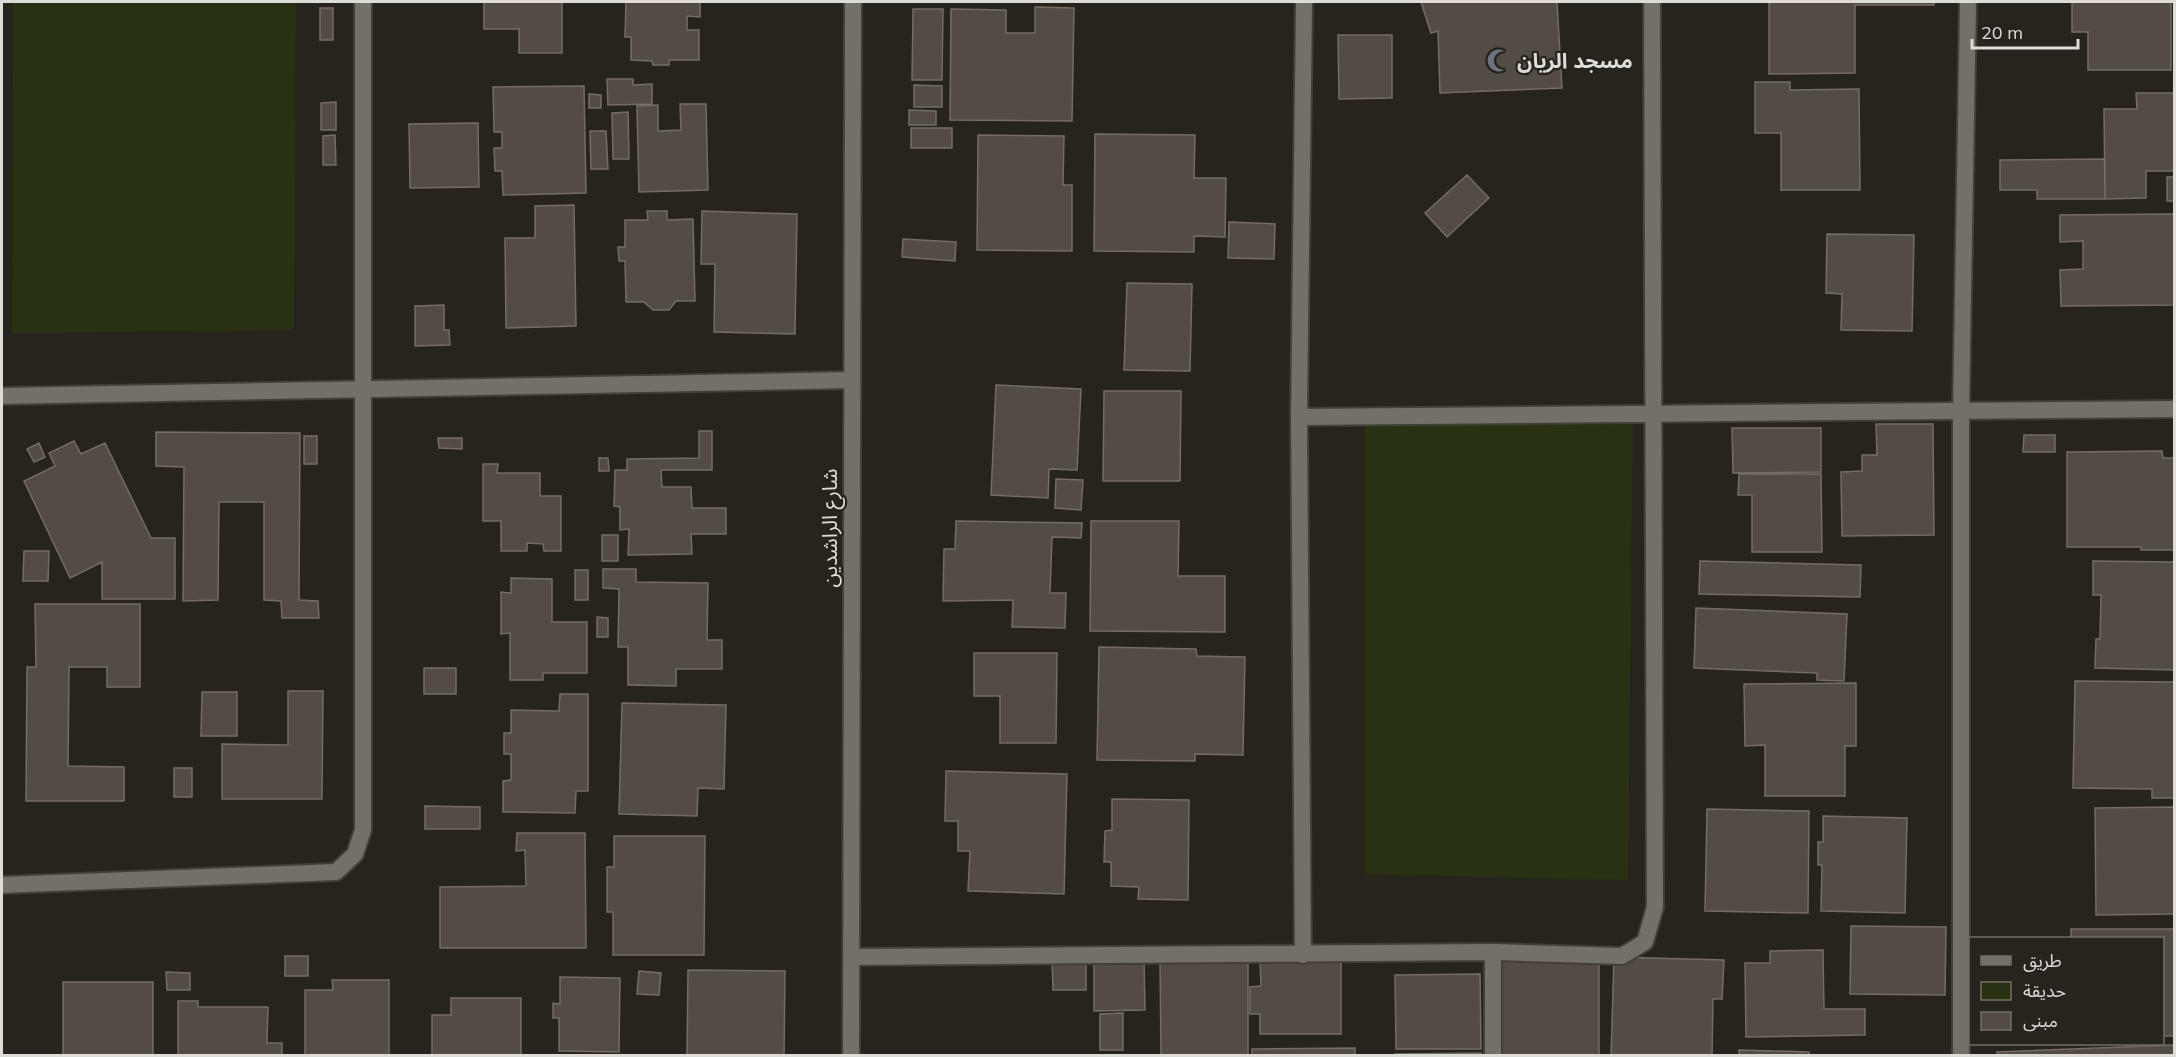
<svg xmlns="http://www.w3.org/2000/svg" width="2176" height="1057" viewBox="0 0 2176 1057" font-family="Mulish,'Noto Sans Arabic',sans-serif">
<rect width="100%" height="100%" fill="#26241c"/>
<!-- green -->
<path fill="#283212" d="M13 2H296L294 330 12 333Z
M1365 409H1633L1628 880 1365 874Z"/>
<!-- building -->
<path fill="#534c44" stroke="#746c65" stroke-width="1.5" d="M484 2H562V53H519V29H484Z
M626 2H700V17L687 16V30H699V60H669V65H653L652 61 631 60V37H625Z
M1421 2H1557L1562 88 1440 93 1438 31 1431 33Z
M1769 2H1934V5H1855V73L1769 74Z
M2072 2H2171V70H2088V32H2072Z
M1035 7 1074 8 1072 121 950 120 951 9 1006 10V33H1035Z
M320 8H333V40H320Z
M913 9H943L942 80H912Z
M1338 35H1392V98L1339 99Z
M607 79H633V85L652 84V104L608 105Z
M1755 82H1790V90L1859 89 1860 190H1781V133H1755Z
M914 85 942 86V107H914Z
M584 86 586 193 503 195 502 171H495L494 148H502V132H494L493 87Z
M2136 93H2174V171H2146V198L2105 199 2104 109H2137Z
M589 94 601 95V108H589Z
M336 102V130H321V103Z
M680 104H706L708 190 639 192 637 106 658 105V131L681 130Z
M909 110 936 111V125H909Z
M628 112 629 159H613L612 113Z
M478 123 479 187 410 188 409 124Z
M911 128H952V148H911Z
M590 131H606L608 169H591Z
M1095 134 1195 135 1194 178H1226L1225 237 1194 236V252L1094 251Z
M335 135 336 165H323V136Z
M978 135 1064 136 1063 185H1072V251L977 250Z
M2105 159V199H2037V190H2000V160Z
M1467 175 1489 198 1447 237 1425 213Z
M2167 177H2174V201H2167Z
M574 205 576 326 506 328 505 238H535V206Z
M647 211H667V220L693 219 695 301H676L669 310H653L644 302H626L625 261H619L618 247H625V220H648Z
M702 211 797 214 795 334 714 332 715 264H701Z
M2174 214V305L2061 306 2060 270 2083 269V241L2060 242V215Z
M1229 222 1275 224 1274 259 1228 258Z
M1827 234 1914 235 1912 331 1841 330 1842 294 1826 293Z
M903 239 956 242 955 261 902 257Z
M1127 283 1192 284 1190 371 1124 370Z
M444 305V330H449L450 345 415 346V306Z
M996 385 1081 389 1077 470 1049 469 1048 498 991 495Z
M1104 391H1181L1180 481H1103Z
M1876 424H1933L1934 535 1842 536 1841 472 1862 471V455H1877Z
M1732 428H1821V472L1733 473Z
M699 431H712V470H661L662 487H691L692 508H726V534H691L692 554 628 555 629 529 620 530V507L614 506 615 470H627V459L699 458Z
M156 432 300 433 299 600 318 601 319 618H282L281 601 264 600V502H219L218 600 183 601 184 467 156 466Z
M2024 435H2055V452H2023Z
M304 436H317V464H304Z
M438 438H462V449L439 448Z
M74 441 81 454 105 443 151 538H175V599H102V562L70 578 24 481 55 466 49 453Z
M39 443 45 457 34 462 27 449Z
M2162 451 2163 458H2174V550H2141V547H2067V452Z
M599 458H608L609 471H599Z
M483 464H498L497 473H540V496H561V551H544L543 544 527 543V551H501V521H483Z
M1739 474H1821L1822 552H1752V495H1738Z
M1056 479 1083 480 1081 510 1055 508Z
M956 521 1082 523 1081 538 1052 537 1050 593H1066L1065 628 1012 627 1013 600 943 601 944 549H955Z
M1091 521H1179L1178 576H1225V632L1090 631Z
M602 535H618V561H602Z
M24 551H49L48 581H23Z
M1700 561 1861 565 1860 597 1699 594Z
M2093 561 2174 562V670L2095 668 2096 639H2100L2101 595H2093Z
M603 569H636V582L708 583 707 640H722V669H676V686L628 685V647H618L619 589 603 588Z
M575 570H588V600H575Z
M511 578 552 579V622H587V673H543V680H510V633L501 634V592L511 593Z
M35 604H140V687H107V667H69L68 766 124 767V801H26L27 667H36Z
M1696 608 1847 614 1844 681 1817 680V673L1694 668Z
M597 617 608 618V637H597Z
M1099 647 1196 649 1197 656 1245 657 1243 755 1195 754V761L1097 760Z
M974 653H1057L1056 743H1000V696H974Z
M424 668H456V694H424Z
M2075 681 2174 682V798H2152V789L2073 788Z
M1856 683V746H1845V796H1765V745L1745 746 1744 684Z
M288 691H323L322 799H222V744L288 745Z
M202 692H237V736H201Z
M560 694H588V791H576L575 813 503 812V781L511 780V754H504V733H511V710L559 711Z
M622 703 726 705 724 789 698 788 697 816 619 814Z
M174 768H192V797H174Z
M946 771 1067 774 1064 894 968 891 970 851H958V821H945Z
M1112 799 1189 800 1188 900 1138 899 1139 887 1111 886V862H1104L1105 831 1112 830Z
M425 806 480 807V829H425Z
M2174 807V914L2096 915 2095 808Z
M1707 809 1809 811 1808 913 1705 911Z
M1823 816 1907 818 1905 913 1821 911 1822 865H1818V842H1823Z
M517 833H585L586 948H440V887L526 886 525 850 516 851Z
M614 836H705L704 955H613V912H607V867H614Z
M1851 926 1946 927 1945 995 1850 994Z
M2071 929H2174V1036H2162V938H2071Z
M1823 950 1824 1009H1865V1035L1746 1037 1745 963H1770V951Z
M285 956H308V976H285Z
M1614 957 1724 960 1722 999H1713L1712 1056H1611Z
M1248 958V1056H1161L1160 959Z
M1260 958H1341V1034H1260V1014H1250V987L1261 986Z
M1052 959H1086V990H1053Z
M1498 959H1599V1056H1499Z
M1094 960H1144L1145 1010 1094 1011Z
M688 970 785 971 784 1056H687Z
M639 971 661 973 659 995 637 994Z
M166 972 190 973V990H167Z
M1480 974 1481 1049H1396L1395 975Z
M560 977 620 978 619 1052 559 1051V1018H553V1003L560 1004Z
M332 980H389V1056H305V990H333Z
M63 982H153V1056H63Z
M451 998H521V1056H432V1015H451Z
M178 1001H198V1007H268L267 1043H282V1056H178Z
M1123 1013V1050H1100V1014Z
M2174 1045V1056H1998L1997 1052Z
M1355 1048V1056H1252V1049Z
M1739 1050 1809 1052V1056H1739Z
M1481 1053V1056H1395V1054Z"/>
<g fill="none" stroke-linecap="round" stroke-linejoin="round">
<defs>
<path id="minor" d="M2 396 852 380
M1299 417 2174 409
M2 885 336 872 355 854 363 830V2
M1303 955 1299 417 1304 2
M851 957 1493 952 1622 956 1645 942 1655 907 1652 2
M851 1056 853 2
M1493 1056V952
M1961 1056V410L1968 2"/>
</defs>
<!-- minor casing -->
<use href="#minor" stroke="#413f38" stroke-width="20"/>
<!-- minor -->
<use href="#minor" stroke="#737067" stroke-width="16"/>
</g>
<!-- icons -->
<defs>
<symbol id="mosque-bare" viewBox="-9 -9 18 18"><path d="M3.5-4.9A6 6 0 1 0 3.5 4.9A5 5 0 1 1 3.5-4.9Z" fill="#6b7280" stroke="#26241c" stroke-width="2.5" paint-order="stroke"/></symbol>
</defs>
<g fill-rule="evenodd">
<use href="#mosque-bare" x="1482" y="44" width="33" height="33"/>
</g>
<g text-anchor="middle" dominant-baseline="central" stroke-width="4.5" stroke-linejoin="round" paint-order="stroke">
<!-- poi labels -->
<g font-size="21" font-weight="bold" fill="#dedcd7" stroke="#26241c" text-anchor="start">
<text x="1517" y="60">مسجد الريان</text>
</g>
<!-- street labels -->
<g font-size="21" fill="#dedcd7" stroke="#26241c">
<text transform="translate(829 528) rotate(-90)">شارع الراشدين</text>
</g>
</g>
<!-- border -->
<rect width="2176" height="1057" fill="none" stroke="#dedcd7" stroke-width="6"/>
<!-- legend -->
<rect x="1969" y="937" width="195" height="108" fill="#26241c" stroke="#706e67" stroke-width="1.5"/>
<rect x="1981" y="956" width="30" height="9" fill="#737067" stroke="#706e67" stroke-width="1.5"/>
<text x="2023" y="967" font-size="18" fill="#dedcd7">طريق</text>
<rect x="1981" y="982" width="30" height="18" fill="#283212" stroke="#706e67" stroke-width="1.5"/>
<text x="2023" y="997" font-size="18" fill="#dedcd7">حديقة</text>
<rect x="1981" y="1012" width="30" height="18" fill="#534c44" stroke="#706e67" stroke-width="1.5"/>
<text x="2023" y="1027" font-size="18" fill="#dedcd7">مبنى</text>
<!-- scale -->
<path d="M1972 39v9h106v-9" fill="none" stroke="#dedcd7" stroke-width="3"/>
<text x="1981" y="39" font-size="18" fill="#dedcd7" stroke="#26241c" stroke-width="4.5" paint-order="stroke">20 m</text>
</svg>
